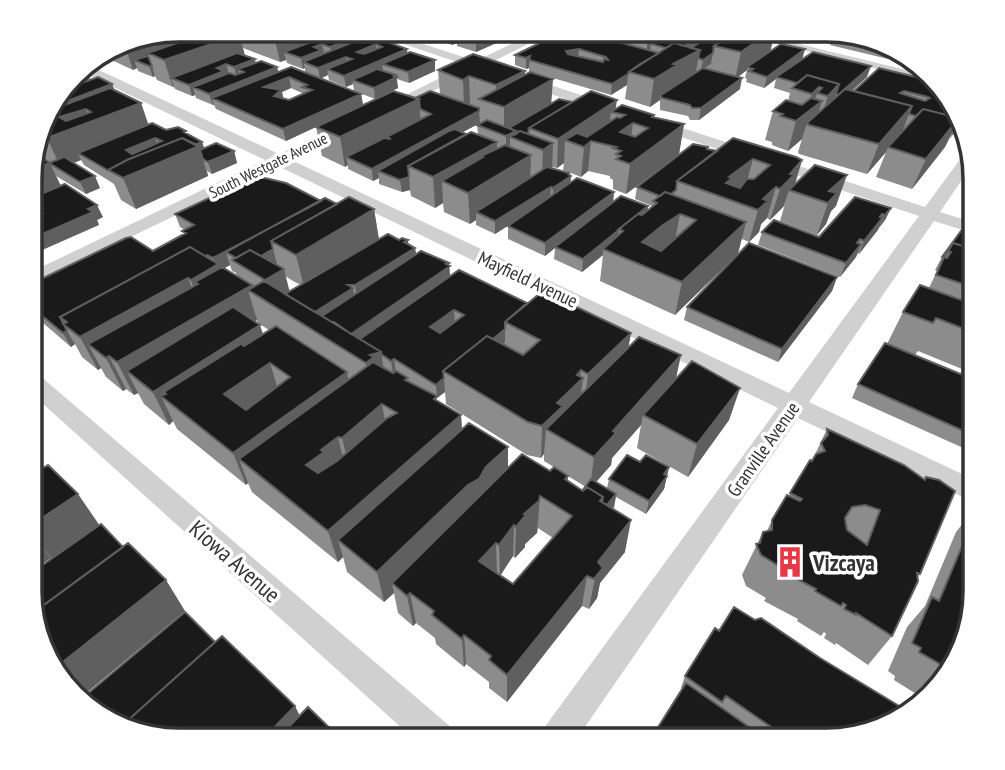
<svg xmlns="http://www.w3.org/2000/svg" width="1005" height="770" viewBox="0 0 1005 770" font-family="'PT Sans Narrow',sans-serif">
<rect width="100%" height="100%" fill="#fff"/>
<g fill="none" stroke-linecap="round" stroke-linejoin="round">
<!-- street -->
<path fill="#d0d0d0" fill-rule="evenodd" d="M725 31H746L931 76 938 84Z
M534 33H550L488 64 495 66V72L478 69 390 112 385 113 378 109 466 65 377 35H395L476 61Z
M86 64 279 154 340 125H350L352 128 350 131 291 160 789 393 919 216 651 127 649 124 651 121H661L925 207 964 154 969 153 972 165 940 212 975 223V234L934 221 809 402 975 480V503L798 418 576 740H539L544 728 778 408 278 166 31 285V272L265 160 78 70Z
M523 76 611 105 613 108 606 112 601 111 518 83V77Z
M31 373 39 375 452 728 457 740H415L31 393Z"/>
</g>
<!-- wall -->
<path fill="#8c8c8c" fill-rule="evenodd" d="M804 30 796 36 775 31 770 51 867 77 852 91H854L936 82 962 120 949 139 945 147 912 189 876 177 886 152 867 174 799 154 798 152 802 139 788 151 772 145V142L765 140 773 111 788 101 790 93 774 88 776 79 764 88 746 82 747 79 745 78 747 70 738 77 740 89 699 120H690L688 116 660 110V100L650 107 625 99 627 85 611 95 529 71V68L526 69 515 65V55L560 33 649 32 712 35 737 33 739 31Z
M805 30H835L893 54 888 59 830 45 832 39 825 43 803 38Z
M434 34H517L476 52 457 46V43L452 45 434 39Z
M358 35 359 39 386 38 387 42 408 53 435 60V71L409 83 397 79 398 88 375 99 354 91 353 84 346 87 329 80 328 75 321 78 361 94 363 105 286 141 216 109 214 105H213L196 98 195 95 192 96 175 89 174 87H173L157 80 155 76 153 77 138 71 137 68 133 70 103 56 102 54 131 38ZM243 48 280 62 286 60 287 63 303 69 305 68V72H278L277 67 256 63 245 56ZM291 88 304 94 289 100 283 98 282 92Z
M898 56 920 65 897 60Z
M438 70 525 75 552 103 572 102 616 108 654 115V117L684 124 679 154 626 194 613 189V180L610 178V176L588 171 581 177 563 170 564 163 557 168 552 167V168L571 176 570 183 613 202 648 206V210L652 206 635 199 637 187 708 149 802 160 795 185 836 206 831 211 826 224 817 235 780 221 787 197 784 206 770 220 767 218 761 224 759 232 749 242 742 239 675 315 600 281 603 255 582 272 554 259 555 248 545 256 508 239V226L516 220 495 234 476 225V220L470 224 444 212 443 203 435 208 411 196 410 190 402 192 379 184V178L373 181 348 169V165L345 167 322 156 316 127 415 98 440 94ZM480 123 477 125 478 134H466L462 132Z
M89 80 112 84 114 90 141 103 148 125 166 130 187 134 202 142 204 148 234 151 237 163 212 174 207 171 208 176 136 209 121 200 114 184 84 165 81 160 73 163 100 188 86 194 56 176 61 186 103 217 97 220 99 225 34 220 33 217 36 216 31 211V159L50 105Z
M321 201 374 209 379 240 408 244 415 248 416 255 449 263 450 276 527 303 631 333 628 348 676 379 740 388 729 420 688 477 637 448 641 425 612 458 611 465 596 482 607 488 609 479 640 462 669 467 664 489 646 514 616 497 614 507 613 509 625 552 600 583 597 598 589 609 582 606 507 702 489 688V682L466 664 464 667 436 644 435 638 416 623 413 626 398 613 394 593 384 602 347 572 343 557 338 562 252 492 248 483 246 485 177 429 173 421 169 425 144 404 138 393 134 395 126 389 123 391 106 377 101 368 98 370 82 357 75 344 71 347 43 323 31 307V284L153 251 184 234 182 231 185 230 180 227 175 214ZM230 265 232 271 236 273 237 276 224 268ZM285 276 293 281 301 285 289 291ZM257 320 258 323 269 330 263 334 255 322ZM445 392 446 404 527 455 541 458 544 454V461L554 467 550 471 508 467V447L462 429 461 415 437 400V398ZM568 476 586 487 582 491 568 481ZM538 528 553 538 513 584 500 576 513 556 515 558 525 547V544L537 533Z
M891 208 885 220 859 254 858 253 856 257 840 277 758 245 762 232 819 237Z
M961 231 973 249 975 250V444L970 451 852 398 858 384 887 344 903 312 929 288 937 271 935 270 942 257ZM918 351 962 369 960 374 915 355Z
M837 277 832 291 778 362 684 320 687 307Z
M827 429 925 480 926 477 920 574 917 578 892 636 868 665 836 643 835 645 824 638 826 634 824 632 821 636 797 621 798 619 764 601 766 598 746 586 742 575 763 532 767 531 772 520 789 496 810 460 812 461Z
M975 508V601L938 689 929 697 924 694 921 697 894 680 895 676 888 671 907 627 925 606 956 532Z
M685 676 826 740H768L681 688Z"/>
<!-- shaded-wall -->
<path fill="#5f5f5f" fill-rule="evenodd" d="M797 30H804L796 36Z
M830 30H835L840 32 833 35 832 39 825 43Z
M706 31H712L711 37 685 54 675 51Z
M772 31H775L770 53 747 67V70L735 79 741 52Z
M619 32H624L623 43 617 46Z
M649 32H680L651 44 650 52 646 54Z
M452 34H476L456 36 457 43 452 45Z
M494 34H517L476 52V42Z
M274 36H340L322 44 324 54 303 62 305 68 303 69 301 58 284 52 286 60 280 62Z
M359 36 360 46 332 57 330 47Z
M240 37 246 60 226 64 229 75 193 87 195 95 192 96 189 85 171 78 174 87H173L164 60 148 53 151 63 134 60 137 68 133 70 124 43 131 38Z
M376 44 377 55 359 62 357 52Z
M407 49 408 59 382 64 383 70 352 80 353 84 346 87 344 76Z
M579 49 578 59 566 62V51Z
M805 49 802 60 776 77V79L764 88 767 77Z
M700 50 695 76 661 95 660 100 650 107 654 79 673 64Z
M713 53 711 64 701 70 703 60Z
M530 56 529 68 526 69V58Z
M346 57 347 67 327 69 328 75 320 79 318 68Z
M255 59 257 70 244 72 238 69 240 77 237 78 234 67Z
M435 60V71L409 83 408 72Z
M149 66H152L155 76 153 77Z
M871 66 867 77 834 106 838 95Z
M277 67 280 78 212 98 214 105H213L209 94Z
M525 71 524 96 553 79 551 107 504 136V107L497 105 496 85Z
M628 74 627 85 611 95 612 84Z
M396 75 398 88 375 99 374 88Z
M469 76 470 104 464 107 463 80Z
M289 77 291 88 282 92 284 101 276 107 264 87Z
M88 78 93 91 112 84 122 110 141 103 151 132 78 153 81 160 61 168 47 138 39 136 50 105 67 83ZM86 110 91 112V122Z
M742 78 740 89 699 120 701 108Z
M839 84 830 112 819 124 828 96Z
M819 87 812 109 822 101 814 127 807 123 802 139 788 151 796 121 806 114 812 94Z
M361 94 363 105 286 141 283 129Z
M419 99 421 127 386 137 387 145 346 157 348 165 345 167 340 137Z
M617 100 615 113 611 112 609 132 591 141 588 171 581 177 584 147 565 140 564 163 557 168 558 139Z
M912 106 901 135 888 147 886 152 867 174 879 144Z
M479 111 480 123 385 174 378 171 379 178 373 181 372 169Z
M959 118 945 147 912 189 926 159Z
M961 118 962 120 950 139 955 127Z
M633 123 629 152 620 132Z
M684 124 679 154 626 194 630 164Z
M516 131V140L510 137V164L506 166V136Z
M155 138 159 150 130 162 126 150Z
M202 142 206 154 202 156 208 176 136 209 123 178Z
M497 142V171L481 156 482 180 442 181 443 203 435 208 433 177Z
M553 143 552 173 542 180 543 150Z
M234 151 237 163 212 174 208 162Z
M531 155 530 185 476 212V220L470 224 468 193Z
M753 159 745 189 726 183 729 177Z
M31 160 50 163 64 193 31 204Z
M802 160 793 190H789L784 206 770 220 780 189 790 174Z
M569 173V177L571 176 570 188 553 200V188Z
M847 175 836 206 831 211 826 224 817 235 828 203 829 191Z
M95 176 100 188 86 194 80 182Z
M409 177 410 190 402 192 400 180Z
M551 187 550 199 495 234V221Z
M776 187 767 218 761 224 759 232 749 242 758 210 763 199Z
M614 192 613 205 555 247V248L545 256V243Z
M97 205 103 217 97 220 99 225 31 255V239Z
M648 206 646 219 623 231 620 229Z
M891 208 885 220 879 228 885 215Z
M374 209 379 240 304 287 296 255Z
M680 214 674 246 658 256 642 242 663 225Z
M882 214 878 223 883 217 878 230 859 254 864 241Z
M746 222 738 254 675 315 682 282Z
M619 230 617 243 603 249V255L582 272 583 259Z
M860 239 855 252 861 244 856 257 840 277 846 263Z
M408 240 409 252 415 248 417 260 357 299 355 285Z
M273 249 278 268 246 265Z
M226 252 230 265 198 284 195 282 206 310 203 312 191 280 216 266 213 258Z
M207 255 212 268 188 278 200 310 109 356 126 389 123 391 106 358 88 344 101 368 98 370 80 337Z
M449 263 450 279 363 340 347 336Z
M284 269 291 297 273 305 265 280Z
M837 277 832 291 778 362 782 349Z
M252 285 254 294 248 290 257 320 147 387 127 371 138 393 134 395 117 362Z
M353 288 355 301 324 321 315 312Z
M454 310 455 323 432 340 430 327Z
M260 325 271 358 164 392 168 401 161 396 173 421 169 425 153 392Z
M505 329V342L459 380 449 374Z
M67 331 75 344 71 347 63 333Z
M631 333 625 366 584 407 588 374Z
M381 352 386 384 372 396 366 363 370 355Z
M681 355 674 388 643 415 641 425 612 458 611 465 590 489 594 457 613 431Z
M394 359 396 372 393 374 391 361Z
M270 363 280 396 236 427 224 394Z
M581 370 580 380 583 378 579 411 546 429 544 454 541 458 542 426 557 403Z
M347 372 354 405 239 459 248 483 246 485 233 453Z
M444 378 445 392 437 398 436 385Z
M740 388 729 420 688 477 697 444Z
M382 404 388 437 350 471 342 438Z
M461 415 463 448 338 540 343 557 338 562 328 531Z
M338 437 346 470 333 485 306 465 321 450Z
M508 447V479L392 583 394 593 384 602 377 572Z
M669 467 664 489 646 514 649 501Z
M78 494 100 526 52 559 30 532V526Z
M616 494 614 507 603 521 605 508Z
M540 496 537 533 525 544V547L515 558 516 527 524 514Z
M631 520 625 552 600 583 597 598 589 609 598 562Z
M514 525 513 556 500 576 499 545Z
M30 532 51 558 30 572Z
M496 543 497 574 479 561Z
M587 576 582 606 507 702V675Z
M166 580 185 611 78 700 54 669Z
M410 593 416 623 413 626 407 596Z
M464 635 466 664 464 667 462 639Z
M295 706 308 732 301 740H262Z"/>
<!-- building -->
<path fill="#1a1a1a" stroke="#5f5f5f" stroke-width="2" fill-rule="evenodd" d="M706 31 684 46 674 43 666 48 651 44 674 32Z
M718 31H731L737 33 714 46 713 53 703 60 698 58 700 50 691 48Z
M739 31H772L741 52 714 46Z
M838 31 866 43 833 35Z
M560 33H586L659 53 640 64 629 72 628 74 612 84 529 60 530 56 526 58 515 55ZM579 49 606 57 608 60 604 59 603 62 568 54 566 51Z
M461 34H494L476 42 456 36Z
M358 35 359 36 330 47 322 44 314 47 322 50 301 58 284 52 327 36Z
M368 36 386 38 382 40 407 49 344 76 327 69 352 59 346 57 318 68 303 62ZM376 44 382 47 364 54 357 52Z
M194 37H232L164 60 148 53Z
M131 38H142L124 43H122Z
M674 43 700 50 673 64 677 65 654 79 629 72Z
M781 44 805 49 767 77 749 71 753 69 747 67Z
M410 52 435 60 408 72 382 64Z
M813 52 871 66 838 95 836 94 839 84 807 75 797 83 776 77Z
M237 53 255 59 234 67 226 64 217 68 224 71 189 85 171 78Z
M473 54 525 71 496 85 469 76 463 80 438 70Z
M148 56 152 66H149L134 60Z
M261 61 277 67 209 94 193 87 229 73 235 75 244 72 238 69Z
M291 67 361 94 283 129 212 98ZM289 77 307 85 302 87 312 90 289 100 274 96 281 90 264 87Z
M703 68 742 78 701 108H692L690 105 662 98 661 95Z
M879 68 936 82 960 113 961 118 955 127 959 118 923 109 916 116 909 114 912 106 854 91ZM904 91 928 97 930 98 925 101 900 93Z
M377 69 396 75 394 76 397 77 374 88 352 80Z
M76 72 88 78 66 85Z
M530 72 553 79 504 107 479 99Z
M807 75 839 84 828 96 817 93 822 88 819 87 812 94 792 88Z
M98 77 112 84 49 108 50 105 62 90Z
M110 88 141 103 47 138 39 136 48 111ZM86 109 91 112 66 121 59 117Z
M845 89 912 106 879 144 809 125 807 123Z
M393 91 419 99 340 137 316 127Z
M430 91 479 108V111L372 169 346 157 384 138 391 139 386 137 431 114 420 109 419 99 415 98Z
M591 91 617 100 558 139 529 128Z
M811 98 822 101 796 121 780 116 783 114 773 111 786 100 802 105Z
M559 99 572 102 529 128 528 134 520 131 516 134V131L509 128Z
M622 105 654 115 652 117 684 124 630 164 616 159 621 156 616 154 621 151 613 148 616 147 591 141 584 147 565 140 577 133 587 137 617 117 620 118 625 115 611 112ZM633 123 648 128 635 137 620 132Z
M923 109 959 118 926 159 888 147Z
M487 120 516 131 506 136 477 125Z
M152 123 166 130 178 127 186 131 184 132 202 142 195 145 182 138 127 160 108 170 109 171 78 153ZM155 138 162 141 132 154 126 150Z
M455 129 466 134 408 166 409 177 400 180 378 171 449 131Z
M520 131 553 143 543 150 510 137Z
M471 132 497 142 433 177 408 166Z
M182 138 199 146 123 178 108 170 127 160Z
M733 138 796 157 802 160 790 174 794 175 780 189 776 187 763 199 768 201 758 210 677 181ZM753 159 770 165 754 179H747L740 188 726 183 732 178 729 177Z
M216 143 234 151 208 162 203 159 200 150Z
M693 144 708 147 707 149 717 151 677 181 676 190 671 194 665 192 660 196 637 187Z
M505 145 531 155 468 193 442 181 483 157 481 156Z
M34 152 50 163 31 170V159Z
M64 157 95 176 80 182 49 163Z
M815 165 847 175 829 191 837 193 828 203 789 190Z
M547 167 569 173 568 174 571 176 553 188 551 187 495 221 476 212Z
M256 176 286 183 321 201 213 258 207 255 205 256 190 247 60 317 67 331 63 333 35 310 37 309 31 304V284L126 238 131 237 153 251 186 233 182 231 194 225 175 214Z
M577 178 614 192 545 243 508 226Z
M65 184 97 205 88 209 93 212 31 239V221L35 219 33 217 43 213 31 204V198Z
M665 192 746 222 682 282 603 249 623 231 619 229 638 214 642 215 657 203 653 201ZM680 214 696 220 661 251 642 242 663 225Z
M621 196 648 206 619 229H620L583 259 555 247Z
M349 197 374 209 296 255 271 241Z
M855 197 891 208 885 215 882 214 880 217H883L864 241 860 239 857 243 861 244 846 263 762 232 774 220 819 237Z
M325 198 337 204 271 241 273 249 261 256 250 250 236 258 226 252Z
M961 231 975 236V245L973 249 953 243 944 258 942 257Z
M388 234 399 240 402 238 408 240 404 242 415 248 355 285H348L353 288 315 312 285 294Z
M749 243 837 277 782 349 687 307Z
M953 243 975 250V264H974L971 271 975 272V288L936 275 944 257 947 258 951 252 948 251Z
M190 247 218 264 191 280 188 278 80 337 63 324 67 322 60 317Z
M250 250 284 269 265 280 232 260Z
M421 251 449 263 446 264 450 266 351 334 334 322H332L322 316Z
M222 267 252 285 117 362 109 356 106 358 88 344 198 284 195 282Z
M459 270 527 303 505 322V329L493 339 487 336 443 371 444 378 436 385 394 359 391 361 381 354V352L360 339ZM454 310 464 315 440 333 430 327Z
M264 281 381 352 370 355 374 357 366 363 248 290Z
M920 285 975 305V333L936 318 933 323 903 312Z
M543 291 631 333 588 374 581 370 577 375 583 378 557 403 563 406 542 426 528 422 443 371 487 336 523 355 540 340 505 322Z
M233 307 260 325 153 392 127 371Z
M276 326 347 372 233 453 161 396 166 394 164 392 241 344 244 346ZM270 363 290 377 246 410 224 394Z
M639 337 681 355 613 431 616 433 594 457 546 429Z
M885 343 975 380V436L858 384Z
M692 361 740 388 697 444 643 415Z
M373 362 393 373 396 371 408 378 405 380 437 396 434 399 461 415 328 531 239 459ZM382 404 397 413 387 418 337 461 318 473 306 465 324 452 321 450 338 437 342 438Z
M469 423 508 447 486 467 479 479 468 485 377 572 338 540Z
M827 429 904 465 925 480 926 477 939 480 955 491 920 574 917 573 918 581 892 636 856 613V615L844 609 846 605 843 603 841 606 815 591 816 589 780 570 782 568 761 555 756 544 760 543 763 532 772 530V520L787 495 800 501 802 499 790 493 810 460 812 461 816 454 825 451 821 443 828 435ZM865 505 880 510 867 545 847 530 845 518 852 507Z
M522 454 550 471 554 467 568 476 565 479 583 491 587 487 603 497 600 501 631 520 598 562 603 568 594 579 587 576 507 675 489 660 491 656 464 635 462 639 432 615 434 611 410 593 407 596 392 583ZM540 496 572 516 513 584 479 561 496 543 499 545 514 525 516 527 526 515 524 514 539 501Z
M627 455 640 462 646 455 669 467 664 474 667 476 649 501 609 479Z
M33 456 42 465 37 468 39 471 30 476V457Z
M48 465 78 494 30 526V476Z
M591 479 616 494 607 505 602 502 603 497 587 487 582 491Z
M975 515V601L947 668 919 652 921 648 912 643 932 597 939 601Z
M101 524 123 547 33 613 30 601V574Z
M128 543 166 580 54 669 45 657 33 613Z
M734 607 755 620 761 618 820 658 909 712 892 725 826 740H790L726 696 722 702 685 676 715 628 719 631Z
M185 612 215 642 126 722 81 703 79 701Z
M222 636 295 706 262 740H170L126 722Z
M686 683 768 740H650Z
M308 707 342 740H276Z"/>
<!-- icons -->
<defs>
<symbol id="building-bare" viewBox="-9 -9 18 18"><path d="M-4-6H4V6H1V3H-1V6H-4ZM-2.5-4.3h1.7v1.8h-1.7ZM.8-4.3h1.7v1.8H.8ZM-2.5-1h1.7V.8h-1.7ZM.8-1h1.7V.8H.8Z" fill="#e63946" stroke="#fff" stroke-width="2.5" paint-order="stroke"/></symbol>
</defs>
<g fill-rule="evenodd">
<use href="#building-bare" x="768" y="540" width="44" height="44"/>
</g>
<g text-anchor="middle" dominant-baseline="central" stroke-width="7" stroke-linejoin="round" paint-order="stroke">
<!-- far-street labels -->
<g font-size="16" fill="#333" stroke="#fff">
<text transform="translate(268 165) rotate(-26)">South Westgate Avenue</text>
</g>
<!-- street labels -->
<g font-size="19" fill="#333" stroke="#fff">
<text transform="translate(528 279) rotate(25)">Mayfield Avenue</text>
<text transform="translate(763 449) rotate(-55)">Granville Avenue</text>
</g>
<!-- near-street labels -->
<g font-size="23" fill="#333" stroke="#fff">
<text transform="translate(235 561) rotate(41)">Kiowa Avenue</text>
</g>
<!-- near-poi labels -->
<g font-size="23" font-weight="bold" fill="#333" stroke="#fff" text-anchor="start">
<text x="813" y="562">Vizcaya</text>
</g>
</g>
<!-- crop -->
<path d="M0 0H1005V770H0ZM179 42H826A137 137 0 0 1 963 179V591A137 137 0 0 1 826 728H179A137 137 0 0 1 42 591V179A137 137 0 0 1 179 42Z" fill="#fff" fill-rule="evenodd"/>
<path fill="none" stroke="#333" stroke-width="3.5" d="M179 42H826A137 137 0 0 1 963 179V591A137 137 0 0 1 826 728H179A137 137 0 0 1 42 591V179A137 137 0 0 1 179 42Z"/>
</svg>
